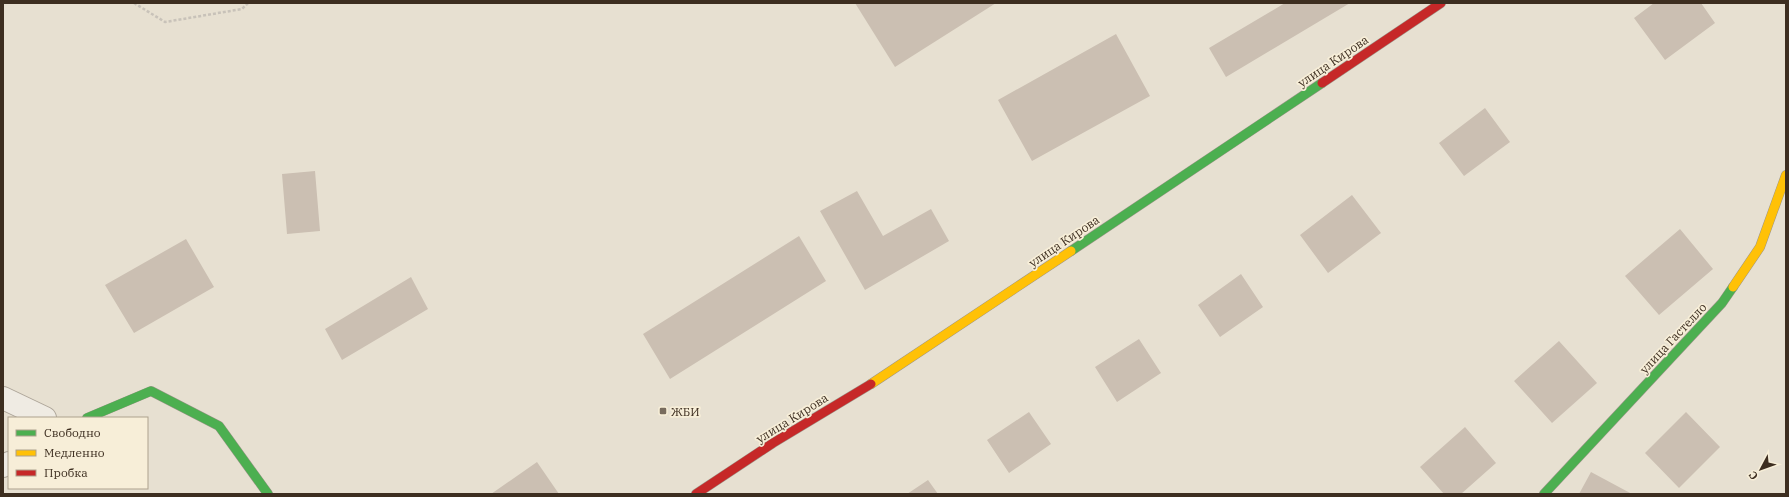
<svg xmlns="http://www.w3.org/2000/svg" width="1789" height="497" viewBox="0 0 1789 497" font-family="'IBM Plex Serif',serif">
<rect width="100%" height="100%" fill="#e7e0d1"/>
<!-- building -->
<path fill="#cbbfb2" d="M855 3H996L895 67Z
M1285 3H1350L1226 77 1209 48Z
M1654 3H1701L1715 23 1665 60 1634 18Z
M1116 34 1150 96 1032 161 998 100Z
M1485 108 1510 142 1464 176 1439 143Z
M315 171 320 231 287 234 282 174Z
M857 191 883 236 931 209 949 241 865 290 820 211Z
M1352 195 1381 233 1328 273 1300 235Z
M1680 229 1713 269 1659 315 1625 276Z
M799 236 826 281 670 379 643 334Z
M186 239 214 287 134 333 105 285Z
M1241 274 1263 307 1220 337 1198 305Z
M411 277 428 309 342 360 325 329Z
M1139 339 1161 373 1117 402 1095 367Z
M1559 341 1597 383 1552 423 1514 381Z
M1029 412 1051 444 1009 473 987 440Z
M1686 412 1720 447 1679 488 1645 453Z
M1465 427 1496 463 1461 494H1444L1420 467Z
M537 462 559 494H491Z
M1591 472 1632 494H1579Z
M928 480 938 494H907Z"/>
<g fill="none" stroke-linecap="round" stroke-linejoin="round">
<defs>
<path id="street" d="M3 398 45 418
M3 466 9 463"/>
<path id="fast" d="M1071 251 1322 83
M87 418 151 391 219 426 268 494
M1544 494 1722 303 1733 287"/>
<path id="slow" d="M1733 287 1760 247 1786 175
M871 384 1071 251"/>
<path id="jam" d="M1322 83 1441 3
M696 494 773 443 871 384"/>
</defs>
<!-- street casing -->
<use href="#street" stroke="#ada599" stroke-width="24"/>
<!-- fast casing -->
<use href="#fast" stroke="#9c958a" stroke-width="10"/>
<!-- slow casing -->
<use href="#slow" stroke="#9c958a" stroke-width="10"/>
<!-- jam casing -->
<use href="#jam" stroke="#9c958a" stroke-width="10"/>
<!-- path -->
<path stroke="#c8c2b9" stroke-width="2.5" stroke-dasharray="3 2" stroke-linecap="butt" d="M134 3 165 22 242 9 248 3"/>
<!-- street -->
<use href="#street" stroke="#efebe3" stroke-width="22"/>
<!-- fast -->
<use href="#fast" stroke="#4caf50" stroke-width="9"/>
<!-- slow -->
<use href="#slow" stroke="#ffc107" stroke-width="9"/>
<!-- jam -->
<use href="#jam" stroke="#c62828" stroke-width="9"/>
</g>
<!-- markers -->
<rect fill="#786c5e" stroke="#f7eed8" stroke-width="1.5" x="659" y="407" width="8" height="8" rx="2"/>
<g text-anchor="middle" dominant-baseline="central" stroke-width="3.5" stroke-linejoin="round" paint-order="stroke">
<!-- street labels -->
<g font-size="12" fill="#3d2e20" stroke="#f7eed8">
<text transform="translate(1333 61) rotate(-34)">улица Кирова</text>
<text transform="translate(1064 241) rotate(-34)">улица Кирова</text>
<text transform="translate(1673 338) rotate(-47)">улица Гастелло</text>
<text transform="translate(792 418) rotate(-32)">улица Кирова</text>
</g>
<!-- poi labels -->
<g font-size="12" fill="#3d2e20" stroke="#f7eed8" text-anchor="start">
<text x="671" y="411">ЖБИ</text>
</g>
</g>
<!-- border -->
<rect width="1789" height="497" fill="none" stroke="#3d2e20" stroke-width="8"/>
<!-- legend -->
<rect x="8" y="417" width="140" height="72" fill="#f7eed8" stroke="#ada18e"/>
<rect x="16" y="430" width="20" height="6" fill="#4caf50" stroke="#ada18e"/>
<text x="44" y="437" font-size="12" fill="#3d2e20">Свободно</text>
<rect x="16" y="450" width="20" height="6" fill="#ffc107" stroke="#ada18e"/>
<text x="44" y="457" font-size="12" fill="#3d2e20">Медленно</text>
<rect x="16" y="470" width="20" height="6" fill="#c62828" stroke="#ada18e"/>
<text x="44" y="477" font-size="12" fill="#3d2e20">Пробка</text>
<!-- north arrow -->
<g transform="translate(1761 469) rotate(229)" stroke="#f7eed8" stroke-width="3" paint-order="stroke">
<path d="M0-3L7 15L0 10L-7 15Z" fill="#3d2e20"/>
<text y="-6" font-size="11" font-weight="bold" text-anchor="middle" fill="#3d2e20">С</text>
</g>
</svg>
